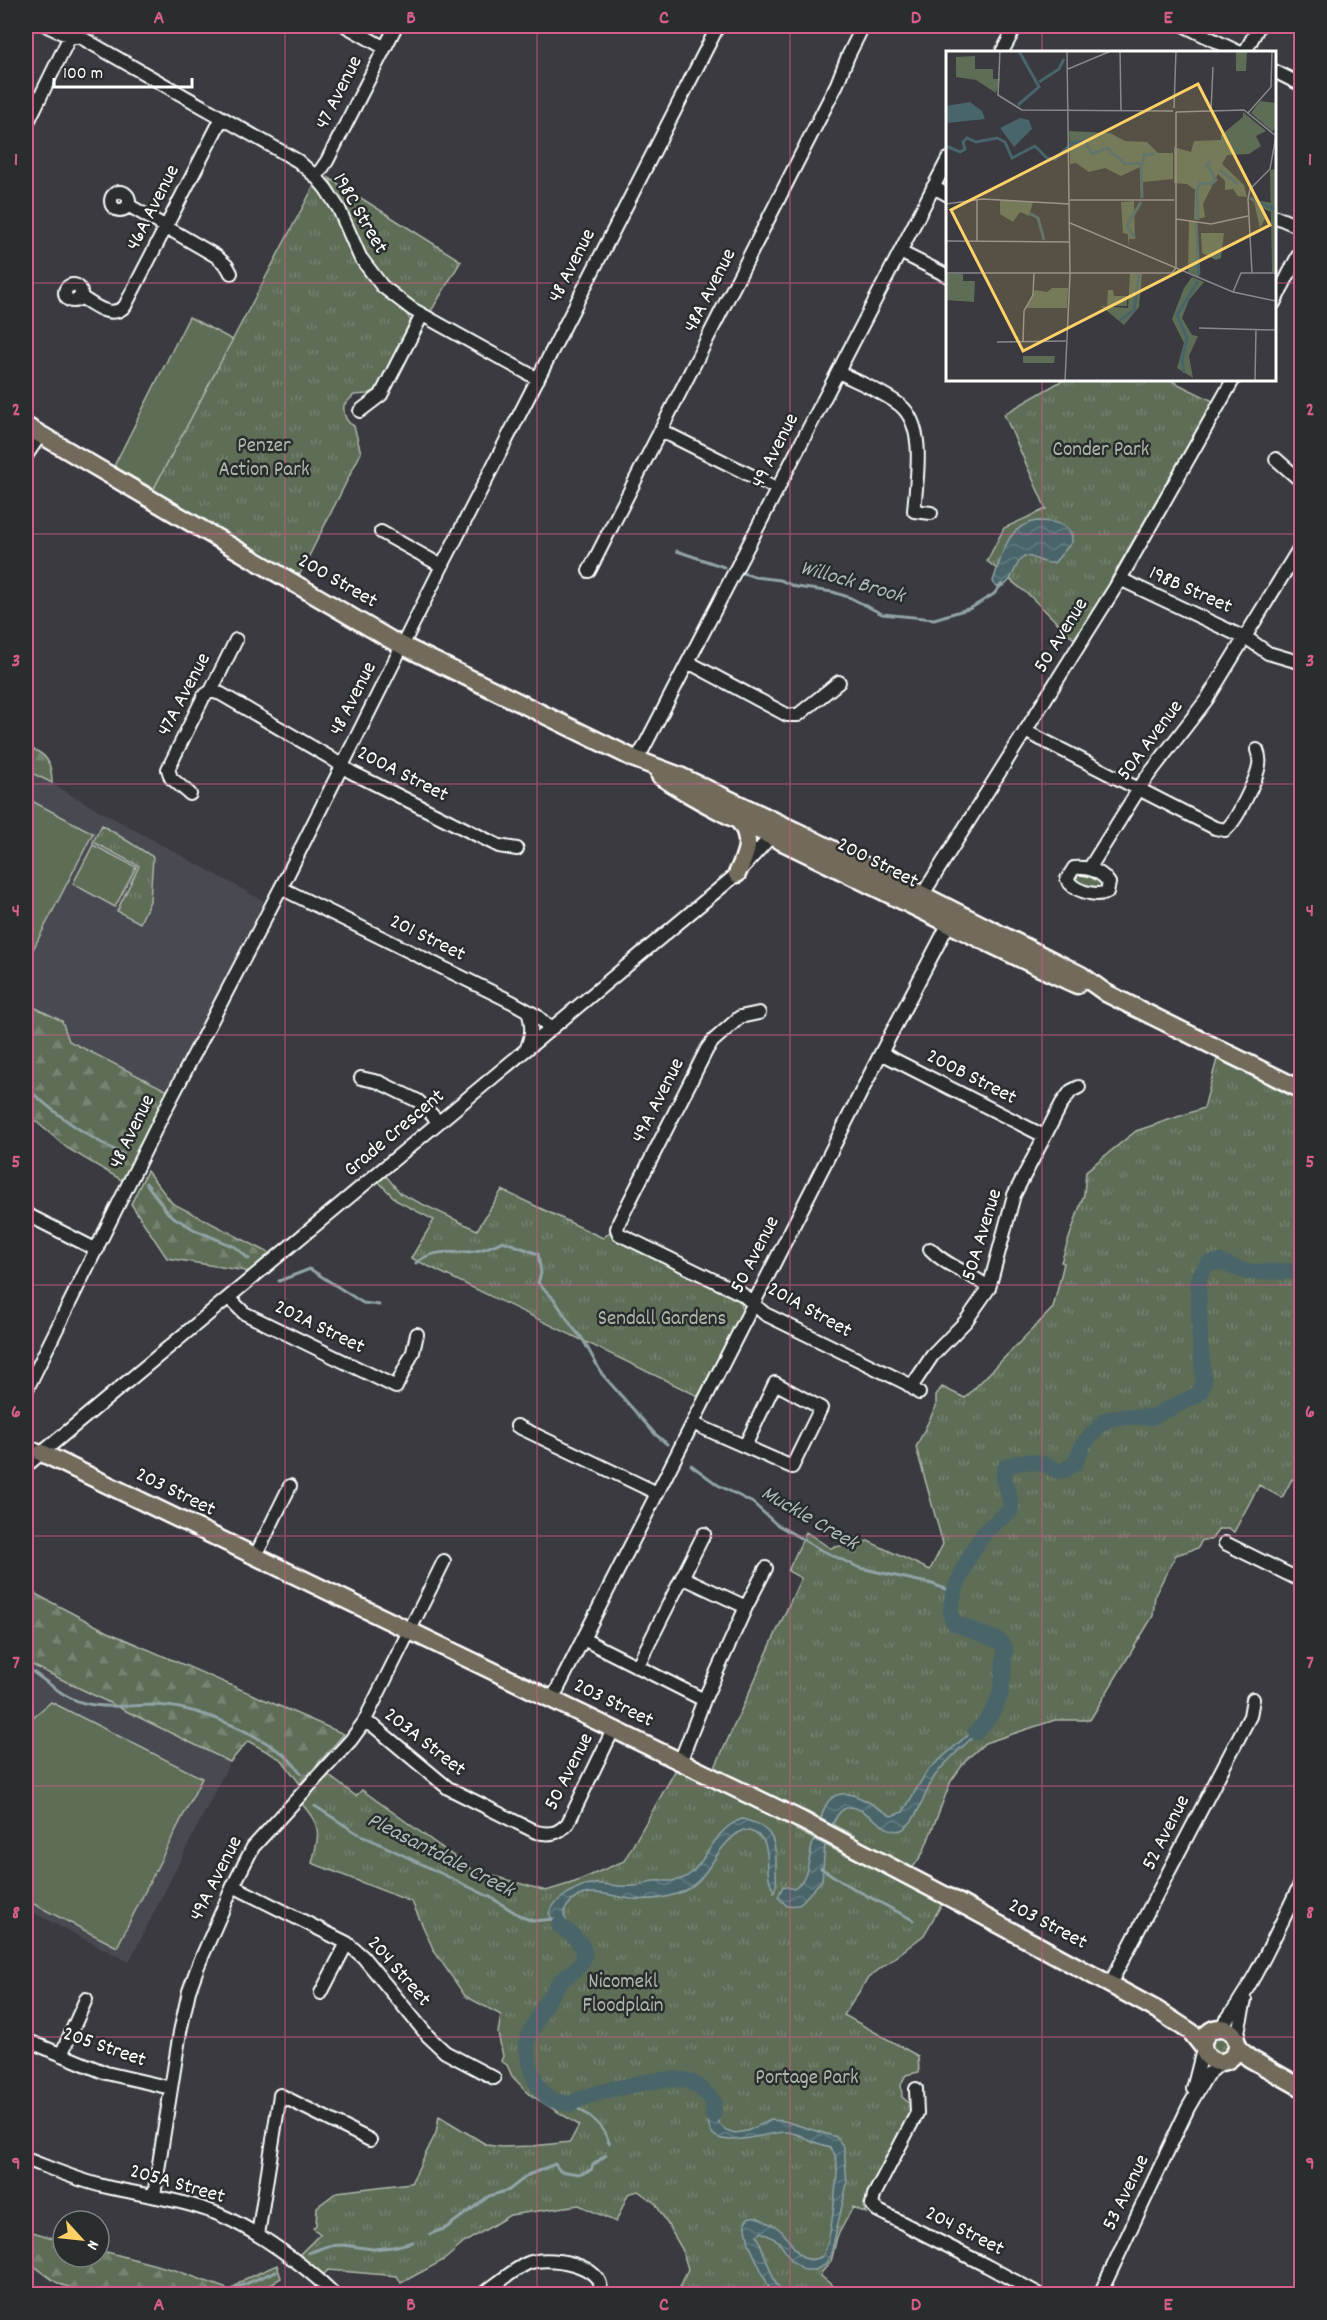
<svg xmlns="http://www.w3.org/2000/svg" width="1327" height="2320" viewBox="0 0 1327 2320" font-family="Dekko,sans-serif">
<defs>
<pattern id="forest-firs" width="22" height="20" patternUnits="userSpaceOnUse" patternTransform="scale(1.5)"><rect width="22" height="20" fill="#5d6d56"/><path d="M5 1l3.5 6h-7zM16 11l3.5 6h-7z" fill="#75836f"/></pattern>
<pattern id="park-tufts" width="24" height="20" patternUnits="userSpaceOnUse" patternTransform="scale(1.5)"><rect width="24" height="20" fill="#5d6d56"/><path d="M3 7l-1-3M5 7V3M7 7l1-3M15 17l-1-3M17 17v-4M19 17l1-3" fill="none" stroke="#75836f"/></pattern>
<pattern id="garden-furrows" width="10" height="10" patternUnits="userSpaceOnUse" patternTransform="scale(1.5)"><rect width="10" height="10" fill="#5d6d56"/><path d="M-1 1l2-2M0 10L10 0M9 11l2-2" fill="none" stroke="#75836f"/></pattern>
<pattern id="water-waves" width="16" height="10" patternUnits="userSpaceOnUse" patternTransform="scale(1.5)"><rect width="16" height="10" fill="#48656b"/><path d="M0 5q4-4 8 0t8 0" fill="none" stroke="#637c81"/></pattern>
</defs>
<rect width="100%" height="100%" fill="#3a3a40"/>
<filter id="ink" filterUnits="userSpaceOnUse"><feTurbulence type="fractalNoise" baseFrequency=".0167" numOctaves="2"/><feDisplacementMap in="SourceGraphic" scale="12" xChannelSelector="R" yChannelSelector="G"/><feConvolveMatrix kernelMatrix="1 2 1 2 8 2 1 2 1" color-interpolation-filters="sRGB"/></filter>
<g filter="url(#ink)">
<!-- built -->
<path fill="#494851" d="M26 770 264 901 168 1091 69 1040 62 1021 26 1003Z
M26 1662 230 1762 129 1962 26 1909Z"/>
<!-- grass -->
<path fill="#5d6d56" stroke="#aeb6aa" stroke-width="1.5" d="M189 317 233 340 154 489 114 466Z
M26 798 93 833 26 963Z
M93 845 136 867 115 907 73 884Z
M51 1702 202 1778 117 1947 26 1900V1723Z"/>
<!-- forest -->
<path fill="url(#forest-firs)" stroke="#aeb6aa" stroke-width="1.5" d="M26 747C46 752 52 762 52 783L26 770Z
M1081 872 1096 876 1102 882 1101 889 1098 891 1075 884 1074 877 1076 873Z
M26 1003 62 1021 69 1041 168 1091 123 1181 67 1148 26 1113Z
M147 1171 172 1203 273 1255 251 1272 167 1258 131 1204Z
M26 1589 110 1633 344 1734 300 1784 282 1760 248 1741 230 1762 26 1662Z
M26 2230 63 2241V2257H99V2250L175 2270 230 2290 245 2279 277 2265 281 2278 268 2286 243 2294H70L69 2287C52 2284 42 2269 26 2261Z"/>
<!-- park -->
<path fill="url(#park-tufts)" stroke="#aeb6aa" stroke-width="1.5" d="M329 178 461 261 430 313 405 298 384 280 364 254Z
M315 184C339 212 344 249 367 277 377 289 410 311 411 323L376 390 368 394 354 395 344 405C343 414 346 422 354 426L361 453 299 576 152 492Z
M1063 380H1170L1213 401 1110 581V585L1074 639 1030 596 987 561 1004 528 1046 509 1004 414Z
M102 825 153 857 150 901 140 923 117 911 139 866 93 842Z
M1217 1059 1301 1101V1470L1296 1481 1292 1479 1282 1498 1259 1485 1234 1532 1228 1529H1219L1211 1540H1202L1198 1548 1176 1555 1155 1595 1153 1616 1090 1720H1055L985 1743 966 1760 951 1781 923 1853 912 1869 852 1841 855 1836 806 1811 803 1816 713 1772 801 1578 788 1571 806 1532 830 1548 868 1541 930 1570 943 1544 916 1447 936 1406V1395L942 1387 965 1398 1053 1308 1064 1263 1061 1262 1084 1194 1086 1171 1136 1131 1204 1108Z
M386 1176 401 1194 477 1230 502 1190 603 1238 612 1230 736 1296 741 1300 742 1312 698 1396 411 1258 434 1220 397 1201 378 1181Z
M678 1766 798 1825 796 1830 845 1855 848 1850 944 1900 924 1935 868 1978 844 2015 918 2056 919 2072 906 2075 901 2084 902 2097 911 2105 913 2110 864 2203 863 2206 866 2213 853 2207 837 2237 831 2262 821 2273V2276L841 2293 860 2294H677L688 2269 682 2249 656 2204 638 2191 628 2194 616 2222 579 2205 510 2215 465 2242 444 2260 401 2283 397 2276 328 2270 323 2275 298 2256 320 2234 313 2228 316 2225 317 2207 337 2192 411 2183 436 2133 439 2116 487 2145 501 2147 533 2146 570 2142 579 2125 529 2094 512 2076 507 2065 501 2061 503 2056 498 2033 501 2015 465 1996 434 1951 412 1902 312 1863C319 1834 323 1827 301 1803L328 1775 356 1796 362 1790 473 1870 546 1891 575 1882 624 1861Z"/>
<!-- garden -->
<path fill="url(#garden-furrows)" stroke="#aeb6aa" stroke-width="1.5" d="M1211 2046a9 9 0 1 1 18 0a9 9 0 1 1-18 0Z"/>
<!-- water -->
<path fill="url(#water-waves)" stroke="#91a3a6" stroke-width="1.5" d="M1036 521C1051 521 1074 523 1072 542L1054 563C1039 564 1036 556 1024 556 1013 565 1014 583 1000 587L995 586 993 581C1002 556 1006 526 1036 521Z
M989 1716 995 1717C976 1736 951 1754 935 1776 925 1790 917 1824 901 1830 879 1838 852 1779 832 1825L821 1819C831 1773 867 1801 891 1816L903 1812 927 1771Z
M742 1819C772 1826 777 1840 776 1869 776 1879 778 1883 774 1892 773 1888 770 1883 769 1878 765 1858 774 1833 743 1830 711 1847 711 1886 673 1895 660 1899 645 1900 631 1899 607 1896 581 1882 564 1911 563 1921 573 1928 575 1938L569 1942 554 1923 549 1913C552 1905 558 1900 564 1896 595 1874 605 1889 635 1886 641 1886 647 1882 653 1881 662 1880 671 1883 681 1879 705 1871 711 1829 742 1819Z
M814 1839 825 1845 822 1880 799 1905 787 1906 778 1897 783 1886 794 1889C810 1878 808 1856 814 1839Z
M712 2090 720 2102 718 2113 719 2124 726 2130 735 2133 747 2131 771 2120 784 2121 836 2137 844 2147 847 2184 831 2254 825 2265 815 2270H805L792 2261 778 2241 762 2232 757 2235 775 2282 783 2294H772L749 2244 745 2222 748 2218C755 2215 760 2218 766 2222 770 2224 776 2226 779 2229 794 2241 798 2269 823 2256 831 2236 833 2215 835 2193 836 2181 841 2159 831 2149 827 2145 819 2144 814 2142 806 2138 793 2131 784 2132 766 2133 725 2148 713 2134 704 2124 711 2115 712 2104L708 2097Z"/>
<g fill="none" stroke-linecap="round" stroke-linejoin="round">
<!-- stream -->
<path stroke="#91a3a6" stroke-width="3" d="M677 551 724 567
M740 572 755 577 780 580 796 587 833 592 851 598 882 614 934 619 971 608 994 594 1002 584
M26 1087C56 1115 85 1136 123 1154
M146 1183 168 1213 175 1218 195 1230 235 1247 249 1259
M416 1263C436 1246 458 1256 480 1250 488 1248 496 1244 503 1241L538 1254 541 1273 538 1283 554 1299 573 1328 582 1338 602 1374 655 1434 667 1444
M279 1281 310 1269 363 1303 379 1305
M691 1465 718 1485 753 1503 776 1524 821 1550 860 1568 932 1584 954 1592
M26 1667C44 1679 63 1698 84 1703 107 1709 131 1705 154 1705 195 1706 248 1729 282 1753 289 1758 295 1766 301 1773
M315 1806 355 1832 490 1897 522 1917 533 1921 554 1919
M821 1868 847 1885 913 1920
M571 2104C587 2114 604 2124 609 2143
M430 2234 446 2228 489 2196 509 2190 528 2175 555 2164 560 2171 579 2174 591 2170 593 2165 606 2155
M308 2253 328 2246 343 2245 373 2249 393 2247 413 2242
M222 2294 276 2271"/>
<!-- river -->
<path stroke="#48656b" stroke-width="16" d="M976 1732C1005 1703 1002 1687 1005 1648L999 1641 954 1623C942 1607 969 1555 980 1539 988 1527 1000 1519 1011 1510 1013 1495 1000 1483 1005 1468 1020 1458 1043 1461 1057 1471L1065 1470 1075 1463 1084 1443 1105 1420 1120 1417H1152L1197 1395 1201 1390 1204 1381 1200 1340 1198 1284 1201 1273 1209 1263 1220 1262 1247 1272 1302 1271
M559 1925C567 1931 582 1941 584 1952 586 1967 566 1974 559 1983 546 1999 538 2019 528 2036 525 2053 533 2087 548 2097 555 2102 563 2103 571 2104 590 2092 662 2076 684 2080 697 2083 706 2092 714 2102L713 2115"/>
<defs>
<path id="minor" d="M47 26 62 33 82 38 298 161 316 177 326 189 339 209 360 257 382 286 412 309 538 379
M346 26 385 48
M1185 26 1238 52
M1002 52 1016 26
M1245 52 1259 26
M1274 71 1302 85
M26 126 75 26
M316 177 327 161 396 26
M933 187 948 195
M111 201a9 9 0 1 1 18 0a9 9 0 1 1-18 0Z
M128 205 216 256 227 266 231 273
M1274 216 1302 228
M900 252 948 276
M65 293a8 8 0 1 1 16 0a8 8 0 1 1-16 0Z
M81 297C94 305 111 320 125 306L222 118
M1274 303 1302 248
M838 372C858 382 882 391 900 405 927 427 916 480 914 511L931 513
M360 411 381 395 422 315
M662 431 778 489
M26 456 40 435
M1276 459 1302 482
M381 532 442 566
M589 571 837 84 848 56 863 26
M1120 579 1251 641 1268 653 1302 663
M688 662 787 715H798L839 682
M211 691 221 694 329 757 351 772 499 846 517 849
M1025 731 1215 828 1225 830C1236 823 1257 778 1259 765 1260 760 1259 755 1257 750
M635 759 643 749 948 159
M190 794 171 778 168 769 204 696 211 691 236 640
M1074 868C1088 867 1101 871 1109 883L1107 892C1095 897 1073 891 1067 879Z
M1089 869 1144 781 1207 699 1302 544
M281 888 512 1002 537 1016 551 1029
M918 902 1115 588 1233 380
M759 1013 740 1017 713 1041 707 1049 619 1222 617 1229 619 1234 742 1294 765 1314 906 1383 919 1393
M526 1050C532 1036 533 1026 528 1011
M881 1053 1044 1136
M361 1078 379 1082 418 1101 439 1122
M26 1214 97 1250
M930 1249C947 1267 970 1272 989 1288
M229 1298 244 1313 396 1387 413 1352 417 1334
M912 1386 932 1356 966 1321 989 1288 1014 1195 1062 1103 1071 1091 1079 1087
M26 1391 164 1112 288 874 442 566 718 26
M693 1423 701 1427 792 1467 821 1408 775 1383 745 1446
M517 1426 657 1493
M26 1445 42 1453
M26 1466 737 874 775 832
M1225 1543 1302 1581
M255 1557 290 1486
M682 1577 746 1607
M583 1639 704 1700
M637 1667 704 1534
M552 1700 881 1053 948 925
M364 1722 375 1727 448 1788 536 1832C551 1835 558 1834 568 1823L613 1730
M680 1762 704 1700 746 1607 766 1568
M233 1886 347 1943 363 1957 428 2036 445 2052 494 2078
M1110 1984 1250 1716 1253 1699
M321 1993 347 1943
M1220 2028C1252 1990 1279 1926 1302 1881
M26 2040 106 2073 171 2088
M1236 2041 1245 2000
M61 2055 86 1999
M916 2089 917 2113 874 2195 872 2205 877 2210 987 2266 1039 2294
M1193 2089 1203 2050
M26 2159C52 2169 79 2181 107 2187 144 2195 183 2200 218 2214 256 2230 305 2265 334 2294
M154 2195 180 2032 189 1991 198 1966 233 1886 253 1847 351 1740 364 1722 444 1561
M258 2235 280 2095 370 2140
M483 2294C496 2285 510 2272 526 2264 545 2254 608 2264 600 2294
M1100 2294 1188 2108 1207 2075 1222 2062"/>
<path id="major" d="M26 426 391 640 635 759 680 776 802 834 1081 975 1106 993 1302 1090
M660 776C710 810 768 834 822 861 907 903 991 946 1077 985
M737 874C746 855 754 838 738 820
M42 1453 801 1820 954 1900 1157 2010 1191 2032 1202 2046
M1203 2045a17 17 0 1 1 34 0a17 17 0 1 1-34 0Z
M1237 2047 1249 2058 1302 2088"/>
</defs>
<!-- minor casing -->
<use href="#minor" stroke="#fff" stroke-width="16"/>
<!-- major casing -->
<use href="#major" stroke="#fff" stroke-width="21"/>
<!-- minor -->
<use href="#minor" stroke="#2a2d2e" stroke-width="12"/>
<!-- major -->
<use href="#major" stroke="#726b5a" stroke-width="16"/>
</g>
</g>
<!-- grid -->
<path fill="none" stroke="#d45d8c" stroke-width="1.5" stroke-opacity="0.55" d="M285 26V2294M537 26V2294M790 26V2294M1042 26V52M26 283H948M1274 283H1302M1042 380V2294M26 534H1302M26 784H1302M26 1035H1302M26 1285H1302M26 1536H1302M26 1786H1302M26 2037H1302"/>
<g text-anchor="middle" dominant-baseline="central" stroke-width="5" stroke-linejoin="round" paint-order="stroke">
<!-- street labels -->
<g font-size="21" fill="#fff" stroke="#2a2d2e">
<text transform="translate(340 93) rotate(-63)">47 Avenue</text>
<text transform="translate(154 208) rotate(-63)">46A Avenue</text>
<text transform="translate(359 214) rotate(60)">198C Street</text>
<text transform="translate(573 266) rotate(-63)">48 Avenue</text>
<text transform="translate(711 291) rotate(-63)">48A Avenue</text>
<text transform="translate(776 451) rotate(-63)">49 Avenue</text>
<text transform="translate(337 582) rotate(30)">200 Street</text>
<text transform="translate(1190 591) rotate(24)">198B Street</text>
<text transform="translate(1062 636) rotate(-58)">50 Avenue</text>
<text transform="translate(185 695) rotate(-62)">47A Avenue</text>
<text transform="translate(354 699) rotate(-63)">48 Avenue</text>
<text transform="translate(1151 741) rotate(-53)">50A Avenue</text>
<text transform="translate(402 775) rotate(27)">200A Street</text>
<text transform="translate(877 864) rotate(27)">200 Street</text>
<text transform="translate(427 939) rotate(26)">201 Street</text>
<text transform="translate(971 1078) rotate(27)">200B Street</text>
<text transform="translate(659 1101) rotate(-63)">49A Avenue</text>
<text transform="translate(133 1132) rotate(-64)">48 Avenue</text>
<text transform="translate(395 1134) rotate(-40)">Grade Crescent</text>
<text transform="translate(983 1235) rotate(-73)">50A Avenue</text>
<text transform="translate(756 1255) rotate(-63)">50 Avenue</text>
<text transform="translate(809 1311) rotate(29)">201A Street</text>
<text transform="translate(319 1328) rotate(26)">202A Street</text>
<text transform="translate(175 1493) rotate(26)">203 Street</text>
<text transform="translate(613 1704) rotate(26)">203 Street</text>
<text transform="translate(424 1743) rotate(38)">203A Street</text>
<text transform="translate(570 1772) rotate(-63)">50 Avenue</text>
<text transform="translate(1167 1833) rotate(-63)">52 Avenue</text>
<text transform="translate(217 1879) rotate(-63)">49A Avenue</text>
<text transform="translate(1047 1925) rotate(28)">203 Street</text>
<text transform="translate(398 1972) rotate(49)">204 Street</text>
<text transform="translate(104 2048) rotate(19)">205 Street</text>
<text transform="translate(177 2185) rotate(16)">205A Street</text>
<text transform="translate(1127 2193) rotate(-64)">53 Avenue</text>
<text transform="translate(964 2232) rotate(27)">204 Street</text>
</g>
<!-- park labels -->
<g font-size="21" fill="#aeb6aa" stroke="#2a2d2e">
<text x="264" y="447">Penzer<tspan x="264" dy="24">Action Park</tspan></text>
<text x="1101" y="451">Conder Park</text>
<text x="662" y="1320">Sendall Gardens</text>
<text x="623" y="1983">Nicomekl<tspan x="623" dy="24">Floodplain</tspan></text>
<text x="807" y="2079">Portage Park</text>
</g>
<!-- water labels -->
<g font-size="22" font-style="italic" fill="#adbabc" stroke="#2a2d2e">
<text transform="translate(852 583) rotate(16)">Willock Brook</text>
<text transform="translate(809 1519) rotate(30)">Muckle Creek</text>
<text transform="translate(440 1856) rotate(27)">Pleasantdale Creek</text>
</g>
</g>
<!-- overview -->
<g transform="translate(946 51)">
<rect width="330" height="330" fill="#3a3a40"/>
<path d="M255 182H278L275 207 270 209 256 202ZM162 239H167L168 245H181V255H161Z" fill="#5d6d56"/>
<path d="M327 145 330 163 316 157 319 168 314 177 308 151 303 148 326 152ZM243 169 251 171 253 226 242 221ZM184 223H196L193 256 178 274 155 255 182 257ZM246 226 258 231 243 249 236 267 246 284 252 285 243 305 247 327 231 317 238 292 226 268 238 237Z" fill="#5d6d56"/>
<path d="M290 0H324L301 1 300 20H290ZM29 5V18H47V28H54L50 42 30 29 10 26V6ZM314 50 330 52V77L326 80 305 62ZM297 61 320 80 310 85 315 95 303 103 281 104 276 113 298 134 301 146 292 145 287 138 279 139V130L272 123 257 153 259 166 248 169 249 139 241 133 228 132V96L245 101 248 90 275 89V84L297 66ZM123 80 164 82 179 90 201 91 212 102H227V128L197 131 194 116 175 125 159 117 143 121 130 112 124 113ZM330 118V221H326L324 119ZM54 149 87 151 83 165 74 161 67 171 54 163ZM188 150 189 188H183L182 196V183L177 182 175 151ZM0 223H17V230H29L28 251 0 249ZM106 237H122L121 257H80L89 239 101 241ZM77 305H109L108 312H77Z" fill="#5d6d56"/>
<path d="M24 51 36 60 39 68 0 72V55ZM74 67 83 69 86 78 68 96 54 77Z" fill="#48656b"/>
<path fill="none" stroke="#48656b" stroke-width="3" d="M93 31 113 18 118 8M72 54 93 36 73 0M0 95 14 101 19 98 17 91 21 87 30 91 51 87 59 91 66 107 89 95 101 107 109 108 126 92 139 90 146 103 161 97 179 113 197 112 198 104 209 103M195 112 196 147M274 119 292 133M251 137 252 169M252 137 254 132 265 133 270 129 261 114 265 109M304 147 330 159M83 162 92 167 98 189M250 172 253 224M189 187 181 175 195 151M174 269 188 259 193 224M238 322 236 309 241 287 231 264 252 230"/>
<path fill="none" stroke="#89898c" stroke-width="1.5" d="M54 0 52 44 76 59 227 60M174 0 175 59M122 18 165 0M228 57 230 0M265 59 267 16M230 61 298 59 330 85M302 62 325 36 326 0M31 148V191M124 149H228M0 153 37 148 123 153M230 168 265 173 302 165M124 172 287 241 330 250M0 190 123 191M230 217V61M0 222H226L230 217M306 222 302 148 304 138 324 118 330 85M287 241 295 222H330M253 277 330 279M51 291 120 290M77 291 78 260 87 244 88 222M119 330 124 224 121 0M309 330 310 278"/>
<path fill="#ffd166" fill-opacity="0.15" stroke="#ffd166" stroke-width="3" d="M252 33 324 174 77 300 5 159Z"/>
<rect width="330" height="330" fill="none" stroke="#fff" stroke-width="3"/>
</g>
<!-- margin -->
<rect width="1327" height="2320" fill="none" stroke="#2a2d2e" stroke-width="66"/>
<!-- north arrow -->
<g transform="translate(81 2239) rotate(117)"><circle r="28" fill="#2a2d2e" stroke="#7f8182" stroke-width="1.5"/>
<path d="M0-4.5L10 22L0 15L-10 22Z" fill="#ffd166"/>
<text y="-9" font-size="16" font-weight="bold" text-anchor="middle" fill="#ffffff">N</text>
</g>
<!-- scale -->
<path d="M54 78v9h138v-9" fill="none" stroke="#ffffff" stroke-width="3"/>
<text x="63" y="78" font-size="18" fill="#ffffff" stroke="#2a2d2e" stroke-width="4.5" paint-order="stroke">100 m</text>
<rect x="33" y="33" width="1261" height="2254" fill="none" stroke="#d45d8c" stroke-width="2"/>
<g font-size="20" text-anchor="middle" font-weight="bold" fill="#d45d8c">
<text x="159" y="23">A</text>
<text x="411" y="23">B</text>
<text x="664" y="23">C</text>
<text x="916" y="23">D</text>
<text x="1168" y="23">E</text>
<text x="16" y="165">1</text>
<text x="1310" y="165">1</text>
<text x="16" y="415">2</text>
<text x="1310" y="415">2</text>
<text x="16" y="666">3</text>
<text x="1310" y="666">3</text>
<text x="16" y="916">4</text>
<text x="1310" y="916">4</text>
<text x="16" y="1167">5</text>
<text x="1310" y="1167">5</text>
<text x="16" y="1417">6</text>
<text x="1310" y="1417">6</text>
<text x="16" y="1668">7</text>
<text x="1310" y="1668">7</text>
<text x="16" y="1918">8</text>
<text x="1310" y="1918">8</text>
<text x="16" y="2169">9</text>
<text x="1310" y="2169">9</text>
<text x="159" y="2310">A</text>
<text x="411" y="2310">B</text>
<text x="664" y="2310">C</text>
<text x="916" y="2310">D</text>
<text x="1168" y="2310">E</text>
</g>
</svg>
